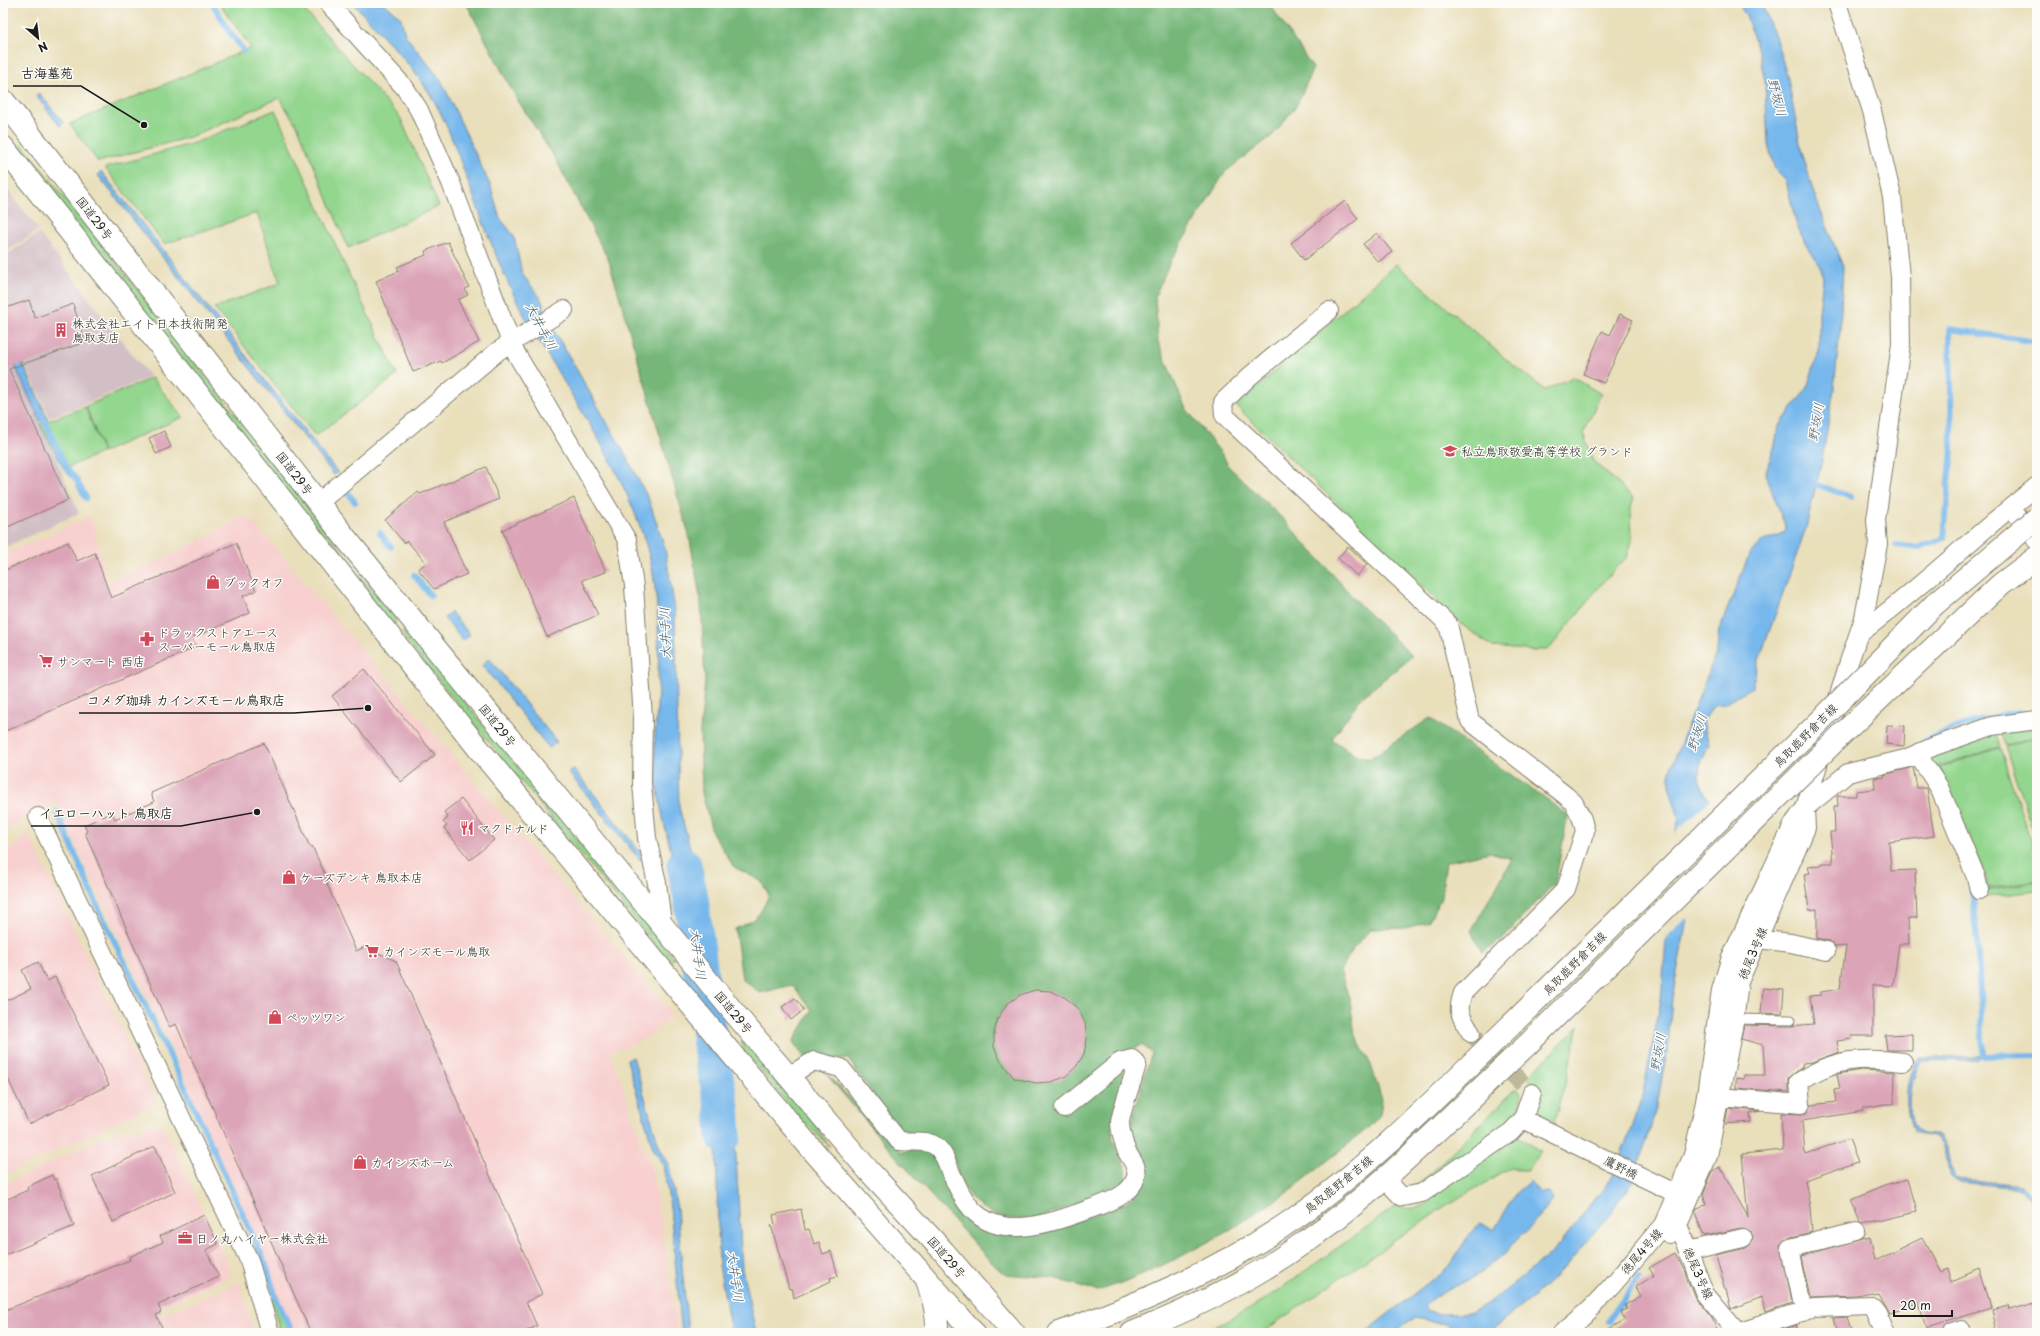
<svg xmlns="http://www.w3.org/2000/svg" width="2040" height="1336" viewBox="0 0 2040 1336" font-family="'Playpen Sans','Klee One',sans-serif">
<rect width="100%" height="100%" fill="#fdfcf7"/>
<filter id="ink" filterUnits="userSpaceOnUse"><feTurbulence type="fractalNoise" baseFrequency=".025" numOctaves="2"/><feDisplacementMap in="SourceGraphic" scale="8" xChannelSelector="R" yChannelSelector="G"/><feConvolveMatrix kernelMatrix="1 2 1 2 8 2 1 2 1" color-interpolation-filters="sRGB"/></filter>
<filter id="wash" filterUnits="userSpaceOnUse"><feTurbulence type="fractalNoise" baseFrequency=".012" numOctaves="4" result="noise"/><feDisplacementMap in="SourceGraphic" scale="16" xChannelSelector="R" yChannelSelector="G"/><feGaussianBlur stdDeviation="0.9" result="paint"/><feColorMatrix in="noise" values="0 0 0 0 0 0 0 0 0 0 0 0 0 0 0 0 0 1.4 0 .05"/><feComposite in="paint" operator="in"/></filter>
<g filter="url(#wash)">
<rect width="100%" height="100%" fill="#e9dfbb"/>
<!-- built -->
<path fill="#f7d0cf" d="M247 515 673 1015 647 1038 610 1052 653 1174 678 1333H296L284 1313 268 1265 176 1058 56 803 20 821 3 835V555L91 516 108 582 177 552Z
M29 834 157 1103 3 1176V856Z
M162 1123 233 1275 100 1333H3V1186L103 1136Z
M239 1282 254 1333H122Z"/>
<!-- industrial -->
<path fill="#d2bec5" d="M3 184 39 230 3 254Z
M39 233 150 377 50 418 3 316V257Z
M3 336 79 513 3 548Z"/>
<!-- green -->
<path fill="#93d68e" stroke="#587955" d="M219 3H298L400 117 439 206 348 248 298 127 279 98 190 137 98 162 70 124 251 48Z
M275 110 352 281 397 375 315 436 214 308 280 283 257 213 164 244 105 168 194 143Z
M22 144 204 374 395 619 396 623 389 622 18 150Z
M1396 264 1508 361 1545 390 1573 377 1601 394 1583 432 1593 461 1634 498 1631 507 1632 541 1627 557 1604 581 1550 648 1534 651 1493 647 1461 624 1236 406Z
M152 378 183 417 103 452 86 406Z
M85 407 103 452 64 469 40 424Z
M403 630 410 635 674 958 670 963 404 638Z
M2037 727V736L2005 745 2000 732Z
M1995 732 2000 747 1938 766 1947 785 1988 890 2037 881V891L1985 897V891L1925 757Z
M2037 737V843L2005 746Z
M2000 748 2037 860V880L1989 888 1986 876 1948 784 1939 767Z
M1579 1025 1567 1078 1551 1130 1530 1118 1541 1089 1527 1078Z
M741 1042 748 1045 808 1115 830 1147 799 1117 745 1052Z
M1517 1088C1528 1099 1515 1117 1507 1127L1415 1188Z
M1517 1135 1540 1151 1528 1171 1511 1168 1448 1204 1261 1333H1204L1266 1299 1396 1206C1412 1211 1425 1208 1436 1194Z
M276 1299 292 1333H281L271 1300Z"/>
<!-- forest -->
<path fill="#76b779" stroke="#496a4a" d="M466 3H1271V6L1313 68 1297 105 1273 135 1225 172 1170 262 1155 296 1158 342 1185 407 1224 457 1228 466 1285 521 1360 605 1412 656 1361 698 1332 739 1355 755 1369 759 1430 718 1568 815 1555 883 1501 940 1482 953 1471 931 1512 859 1490 852 1446 862 1441 898 1428 922 1406 928 1371 929 1353 949 1340 971 1350 1001 1355 1035 1371 1065 1382 1100 1380 1115 1368 1128 1294 1188 1232 1229 1178 1258 1129 1280 1097 1291 1054 1278 1004 1274 991 1262 897 1158 823 1070 902 1152C911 1150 925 1145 934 1152 940 1158 945 1180 949 1189 958 1206 985 1232 1005 1235 1018 1236 1031 1235 1044 1233L1123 1204C1137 1195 1152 1177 1143 1158 1138 1147 1129 1138 1132 1124 1135 1101 1145 1076 1152 1053L1142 1045 1130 1049 1110 1060 1112 1063 1059 1108 1064 1113 1116 1069 1122 1066C1122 1071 1123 1077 1123 1082 1120 1102 1109 1120 1113 1140 1117 1156 1134 1170 1123 1187L1041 1217C1008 1224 975 1214 961 1181 956 1168 953 1149 940 1141 927 1131 910 1136 897 1127L848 1059 803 1056 793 1042 812 1010 792 985 760 993 742 979 735 929C757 919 759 917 769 895L761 881 734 867 712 832 702 793 700 731 705 681 701 602 689 535 609 261 556 160 515 96Z"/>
<!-- water -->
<path fill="#77b8ec" stroke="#4a6a84" d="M353 3H384L401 18 405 35 441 80 491 187 500 218 514 236 522 274 540 297 551 325 624 452 649 500 665 548 675 610 679 807 697 874 704 915 683 909C675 856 655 807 655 753 654 738 656 723 657 709 659 661 661 602 649 555 626 470 571 398 528 322 505 282 489 238 473 195 460 161 449 125 430 94 409 61 379 32 353 3Z
M1738 3H1761L1775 36 1788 79 1801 148 1814 194 1843 267 1840 330 1834 389 1822 460 1806 528 1757 666 1752 688 1724 704 1714 705 1703 722 1709 744C1698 770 1693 776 1710 801L1672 998 1668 1046 1657 1105 1646 1143 1631 1185 1612 1211 1564 1268 1534 1296 1487 1333H1452V1330L1445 1324 1416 1318 1392 1333H1364L1448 1267 1467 1238 1481 1222 1494 1230 1517 1192 1530 1181 1540 1193 1549 1192 1553 1199C1538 1220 1498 1264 1475 1276 1457 1287 1438 1291 1424 1307L1429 1312 1442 1314 1472 1313 1493 1300 1536 1266 1560 1244 1611 1179 1627 1140 1643 1093 1661 1000 1675 834 1679 818 1670 789V770L1717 651 1719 630 1749 555 1761 542 1784 533 1786 528 1767 479 1766 471 1775 445 1778 428 1807 388 1819 351V312L1823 279 1821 267 1806 245 1796 223 1786 181 1775 170 1768 144 1765 82 1760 56 1746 16Z
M39 93 63 122 60 126 36 96Z
M101 171 338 473 334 475 98 175Z
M3 320 48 419 45 421H40L3 339Z
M451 612 470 635 463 641 444 618Z
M489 658 557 742 549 748 482 665Z
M573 768 644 857 640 860 568 772Z
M1979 1055 1982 1056 1977 1060 1922 1061C1911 1071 1905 1117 1916 1129 1923 1137 1937 1130 1943 1140 1950 1150 1950 1165 1954 1176L1959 1179 2023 1185C2040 1201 2037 1218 2037 1239 2028 1221 2040 1204 2021 1188L1958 1182 1951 1178C1947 1167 1947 1143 1936 1137 1930 1134 1921 1135 1914 1132 1904 1114 1903 1073 1920 1058L1975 1057Z
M633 1057 659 1146 669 1164 677 1210 688 1333H682L681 1324 670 1206 663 1165 653 1148 627 1060Z
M708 1085 730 1093 735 1138 742 1269 756 1333H731L719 1265 716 1144Z"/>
<!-- pier -->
<path fill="#e9dfbb" d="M1711 799 1712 802 1690 915 1664 939 1673 835Z"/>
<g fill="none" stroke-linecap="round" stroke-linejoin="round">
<!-- stream -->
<path stroke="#77b8ec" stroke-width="6" d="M212 3 231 34 244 51
M42 415 66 468 76 479 86 498
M1818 485 1851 497
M347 492 355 502
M380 533 391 547
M1896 545 1920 548 1944 538 1952 448 1950 329 2037 342
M414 575 431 596
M1925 741C1958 726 1984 716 2021 713
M57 812 97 905 181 1079 266 1265 276 1298 293 1333
M1972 889 1978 954 1983 1054
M1984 1056 2037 1055
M1608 1321 1639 1278"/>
<!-- river -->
<path stroke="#77b8ec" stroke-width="35" d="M684 865 691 898 711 1051 722 1107 724 1136"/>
</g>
<g id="blocks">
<!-- building -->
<path fill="#dba4b7" d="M1345 201 1358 219 1304 260 1291 243Z
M1377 233 1392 252 1378 262 1363 244Z
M448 242 469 287 465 289 468 295 458 300 479 342 442 363 441 361 413 372 376 281 399 271 397 267 426 255 425 251Z
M29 300 35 318 73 304 85 342 9 369 68 500 3 529V309Z
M1620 314 1633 320 1604 383 1583 374 1602 331 1610 335Z
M164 431 171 447 156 454 149 438Z
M486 467 499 499 444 522 467 574 434 589 418 569 426 563 407 541 404 543 385 520 418 492 420 494Z
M574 498 606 572 582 580 598 615 547 637 502 530Z
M68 542 77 561 95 553 111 598 236 543 256 591 243 596 250 613 192 638 196 647 3 732V571Z
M1348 546 1367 564 1357 576 1338 558Z
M364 669 435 755 401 782 332 696Z
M1887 725 1905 726 1904 746 1886 744Z
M264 743 310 847 312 846 328 881 326 882 356 951 365 947 396 961 542 1294 526 1302 537 1326 522 1333H311L176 1024 169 1027 85 833 87 831 84 825 112 813 115 819 154 802 151 793Z
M1913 767 1917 788H1927L1934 836 1889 842 1891 871 1915 870 1917 918H1908L1909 944H1899L1893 986 1873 985V1036H1851L1852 1039 1837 1041 1839 1052 1812 1062 1803 1063 1802 1067 1789 1078V1092L1736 1088V1078L1744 1079V1075H1765L1763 1045 1741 1039 1744 1025 1791 1026 1814 1024 1810 996 1821 995V992L1840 989 1846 946 1835 947 1829 941 1817 938V909L1809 910 1804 874 1810 873 1808 867 1821 866V863H1833L1830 832H1835L1834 806H1838L1837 796H1856V791L1875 789 1874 778 1884 777V775Z
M461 799 494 840 470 860 444 828 447 826 443 822 448 818 444 812Z
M38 962 47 981 55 977 109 1085 29 1124 3 1068V1002L31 989 22 970Z
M1763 988 1784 990 1782 1014 1761 1013Z
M1035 990 1051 991 1066 998 1078 1009 1085 1023 1087 1039 1084 1054 1076 1067 1065 1077 1051 1082 1036 1083 1014 1078 1000 1060 994 1047V1032L998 1018 1007 1004 1020 995Z
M795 998 804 1010 791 1020 782 1007Z
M1912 1034V1050H1887L1885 1035Z
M1862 1070 1895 1072 1894 1104H1885L1863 1108 1864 1111 1802 1121 1805 1154 1849 1139 1858 1162 1805 1180 1810 1207 1812 1232 1787 1238 1780 1245 1791 1304 1764 1313 1761 1297 1731 1309 1716 1255 1746 1248 1750 1245 1753 1236 1750 1231 1741 1228 1704 1236 1695 1212 1697 1208 1706 1205 1703 1194 1713 1171 1720 1167 1748 1217 1742 1154 1783 1150 1781 1113 1801 1114 1806 1113 1811 1105 1836 1102 1834 1090 1840 1089 1837 1074Z
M1728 1108 1760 1111 1750 1113 1751 1122 1725 1124Z
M155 1146 175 1192 113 1222 92 1176Z
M52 1175 54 1180 56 1179 74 1226 3 1256V1201L28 1190 27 1187Z
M1908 1179 1917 1211 1863 1224 1860 1222 1851 1200 1884 1186Z
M801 1209 805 1230 809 1229 814 1244 819 1242 823 1254 831 1251 838 1276 830 1278 831 1281 794 1298 792 1288 789 1289 771 1225 775 1224 773 1215Z
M204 1215 218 1244 206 1250 219 1277 158 1305 161 1312 156 1315 165 1333H3V1311L130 1260 129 1257 163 1242 160 1236Z
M1870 1238 1875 1261 1922 1238 1940 1271 1948 1268 1952 1282 1979 1270 1991 1308 1926 1328 1919 1303 1888 1312 1877 1292 1857 1296 1811 1298 1802 1256Z
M1675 1253 1684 1270 1695 1298 1710 1316 1719 1333H1601L1625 1320 1621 1312 1627 1309 1625 1305 1641 1296 1636 1287 1654 1276 1649 1268Z
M2037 1302V1333H1998L1992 1310 2007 1306 2008 1310Z
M1847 1317 1852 1333H1837L1833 1318Z
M1798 1324 1801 1333H1771Z"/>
</g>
</g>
<g filter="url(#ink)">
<use href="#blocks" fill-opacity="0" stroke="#827e6c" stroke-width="1"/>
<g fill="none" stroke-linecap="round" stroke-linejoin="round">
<!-- street-tunnel -->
<path stroke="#c0b89b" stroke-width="18" stroke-dasharray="18 9" stroke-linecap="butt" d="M1471 1033 1532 1093"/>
<defs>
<path id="lane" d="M1735 1019 1791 1020"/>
<path id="street" d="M328 3 405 88 419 110 451 183 514 350 627 540 634 586 643 718 642 784 647 838 657 883 662 923
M1329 311 1250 376 1223 402 1224 415 1448 624 1470 721 1565 795 1574 803 1582 819 1585 831 1566 889 1463 993C1456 1013 1461 1016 1471 1033
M318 503 498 351 564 310
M2011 507 2037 541
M1859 634C1921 588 1976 534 2037 486
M1917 754 1939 787 1976 877 1979 890
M38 817 249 1260 270 1333
M1758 939 1791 943 1826 951
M788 1076 814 1061 841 1068 899 1141C910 1143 921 1139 932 1144 943 1149 947 1163 951 1173 956 1183 960 1194 967 1203 996 1245 1053 1222 1090 1209 1106 1203 1131 1196 1136 1177 1139 1167 1131 1160 1127 1152 1124 1145 1120 1130 1120 1122 1122 1107 1133 1080 1137 1064L1132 1059 1120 1062 1064 1108
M1720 1097 1801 1104 1799 1082C1832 1058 1864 1057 1903 1062
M1523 1119 1677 1194
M1384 1178 1402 1197 1422 1193 1511 1132 1523 1119 1532 1093
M1663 1225 1693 1155 1705 1102 1721 990 1730 960 1794 823 1805 808 1849 662 1864 618 1878 544 1876 520 1901 344 1900 277 1892 197 1872 111 1837 3
M1688 1251 1743 1238
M1803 1312 1790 1248 1857 1232
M1562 1333C1601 1304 1631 1262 1663 1225L1669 1234
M1737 1333 1814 1308 1872 1306 1876 1311 1885 1333
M1738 1333 1705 1294 1678 1225 1708 1156 1734 1023 1739 982 1806 828 1805 808 1848 773 1905 759 1935 746 1992 726 2037 720
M1951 1333 1961 1330"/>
<path id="primary" d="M926 1279C933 1297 938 1313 937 1333
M1059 1333C1141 1303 1222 1269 1295 1218 1374 1163 1442 1092 1511 1025
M1132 1333C1193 1309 1252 1280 1306 1241 1387 1184 1456 1111 1528 1044"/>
<path id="highway" d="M3 100 348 541 621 875 736 1015 869 1171 944 1252 1014 1333
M3 147 478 748 735 1058 809 1146 974 1333"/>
</defs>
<!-- lane casing -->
<use href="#lane" stroke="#827e6c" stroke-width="11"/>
<!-- street casing -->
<use href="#street" stroke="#827e6c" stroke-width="20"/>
<!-- primary casing -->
<use href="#primary" stroke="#827e6c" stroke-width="24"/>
<!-- highway casing -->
<use href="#highway" stroke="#827e6c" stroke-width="24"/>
<!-- lane -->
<use href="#lane" stroke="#fff" stroke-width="9"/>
<!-- street -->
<use href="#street" stroke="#fff" stroke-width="18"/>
<!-- primary -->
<use href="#primary" stroke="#fff" stroke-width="22"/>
<!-- highway -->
<use href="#highway" stroke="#fff" stroke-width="22"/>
<defs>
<path id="primary-bridge" d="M1511 1025 1820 721 1935 604 2037 518
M1528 1044 1839 737 2001 584 2037 557"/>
</defs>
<!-- primary-bridge casing -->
<use href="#primary-bridge" stroke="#827e6c" stroke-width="24" stroke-linecap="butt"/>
<!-- primary-bridge -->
<use href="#primary-bridge" stroke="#fff" stroke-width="22"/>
</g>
</g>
<!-- icons -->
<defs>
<symbol id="building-bare" viewBox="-9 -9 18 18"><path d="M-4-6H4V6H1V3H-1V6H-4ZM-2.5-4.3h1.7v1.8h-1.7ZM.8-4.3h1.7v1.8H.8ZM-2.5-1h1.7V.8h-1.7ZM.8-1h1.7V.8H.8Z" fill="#d1495b" stroke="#fdfcf7" stroke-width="2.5" paint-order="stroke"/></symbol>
<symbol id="school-bare" viewBox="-9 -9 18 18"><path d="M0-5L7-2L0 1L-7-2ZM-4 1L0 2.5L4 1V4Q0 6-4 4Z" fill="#d1495b" stroke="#fdfcf7" stroke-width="2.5" paint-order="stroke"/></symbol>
<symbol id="shop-bare" viewBox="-9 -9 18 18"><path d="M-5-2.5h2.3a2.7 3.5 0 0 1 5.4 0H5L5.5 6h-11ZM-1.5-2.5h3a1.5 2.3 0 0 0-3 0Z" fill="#d1495b" stroke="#fdfcf7" stroke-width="2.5" paint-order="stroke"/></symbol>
<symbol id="pharmacy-bare" viewBox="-9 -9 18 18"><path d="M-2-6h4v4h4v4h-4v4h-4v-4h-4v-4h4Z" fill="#d1495b" stroke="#fdfcf7" stroke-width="2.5" paint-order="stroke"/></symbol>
<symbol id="supermarket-bare" viewBox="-9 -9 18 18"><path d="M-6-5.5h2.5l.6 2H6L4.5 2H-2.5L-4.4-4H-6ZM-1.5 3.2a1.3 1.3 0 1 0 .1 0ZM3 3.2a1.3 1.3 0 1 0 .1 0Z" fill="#d1495b" stroke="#fdfcf7" stroke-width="2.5" paint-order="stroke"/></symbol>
<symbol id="restaurant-bare" viewBox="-9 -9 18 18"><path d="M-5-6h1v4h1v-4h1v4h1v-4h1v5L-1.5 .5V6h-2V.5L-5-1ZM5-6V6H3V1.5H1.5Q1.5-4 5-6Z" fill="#d1495b" stroke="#fdfcf7" stroke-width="2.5" paint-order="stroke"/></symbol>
<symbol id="office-bare" viewBox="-9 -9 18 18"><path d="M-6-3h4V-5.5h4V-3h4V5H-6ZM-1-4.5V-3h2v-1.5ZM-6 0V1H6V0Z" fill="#d1495b" stroke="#fdfcf7" stroke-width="2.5" paint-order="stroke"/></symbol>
</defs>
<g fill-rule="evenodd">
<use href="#building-bare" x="51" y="320" width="20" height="20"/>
<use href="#school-bare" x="1440" y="441" width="20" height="20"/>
<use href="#shop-bare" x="203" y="572" width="20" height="20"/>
<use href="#pharmacy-bare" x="137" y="629" width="20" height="20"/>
<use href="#supermarket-bare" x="36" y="651" width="20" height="20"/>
<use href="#restaurant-bare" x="457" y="818" width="20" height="20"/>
<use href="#shop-bare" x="279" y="867" width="20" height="20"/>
<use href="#supermarket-bare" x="362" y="941" width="20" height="20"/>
<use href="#shop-bare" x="265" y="1007" width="20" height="20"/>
<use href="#shop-bare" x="350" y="1152" width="20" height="20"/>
<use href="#office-bare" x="175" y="1228" width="20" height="20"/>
</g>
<g text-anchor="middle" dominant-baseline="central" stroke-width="3" stroke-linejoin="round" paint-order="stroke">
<!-- street labels -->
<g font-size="12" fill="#1c1c1c" stroke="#fdfcf7">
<text transform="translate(95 218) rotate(52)">国道29号</text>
<text transform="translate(295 473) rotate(52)">国道29号</text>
<text transform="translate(498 725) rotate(51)">国道29号</text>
<text transform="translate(1805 735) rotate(-45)">鳥取鹿野倉吉線</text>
<text transform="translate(1752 953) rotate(-67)">徳尾3号線</text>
<text transform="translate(1574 963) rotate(-45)">鳥取鹿野倉吉線</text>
<text transform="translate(734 1012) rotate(50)">国道29号</text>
<text transform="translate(1621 1167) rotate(26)">鷹野橋</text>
<text transform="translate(1338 1184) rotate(-39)">鳥取鹿野倉吉線</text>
<text transform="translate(1641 1251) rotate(-49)">徳尾4号線</text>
<text transform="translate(947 1257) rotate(49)">国道29号</text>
<text transform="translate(1699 1273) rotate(66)">徳尾3号線</text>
</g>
<!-- poi labels -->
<g font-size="12" fill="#1c1c1c" stroke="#fdfcf7" text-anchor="start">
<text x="72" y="323">株式会社エイト日本技術開発<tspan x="72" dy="14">鳥取支店</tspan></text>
<text x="1461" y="451">私立鳥取敬愛高等学校 グランド</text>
<text x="224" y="582">ブックオフ</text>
<text x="158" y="632">ドラックストアエース<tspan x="158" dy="14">スーパーモール鳥取店</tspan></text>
<text x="57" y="661">サンマート 西店</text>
<text x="478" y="828">マクドナルド</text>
<text x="300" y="877">ケーズデンキ 鳥取本店</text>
<text x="383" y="951">カインズモール鳥取</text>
<text x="286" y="1017">ペッツワン</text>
<text x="371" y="1162">カインズホーム</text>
<text x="196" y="1238">日ノ丸ハイヤー株式会社</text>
</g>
<!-- water labels -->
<g font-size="13" font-style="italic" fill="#405a6f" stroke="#fdfcf7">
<text transform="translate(1778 97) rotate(75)">野坂川</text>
<text transform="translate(542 326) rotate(62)">大井手川</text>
<text transform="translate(1815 422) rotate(-80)">野坂川</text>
<text transform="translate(664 633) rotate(-92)">大井手川</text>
<text transform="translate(1696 732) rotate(-72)">野坂川</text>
<text transform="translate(699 954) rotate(83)">大井手川</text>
<text transform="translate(1657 1052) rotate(-80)">野坂川</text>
<text transform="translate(736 1276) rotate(82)">大井手川</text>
</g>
</g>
<!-- callouts -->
<path fill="none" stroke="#1c1c1c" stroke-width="1.5" d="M144 125L81 86H13M368 708L294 713H79M257 812L181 826H31"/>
<g fill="#1c1c1c" stroke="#fdfcf7" stroke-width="1.5">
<circle cx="144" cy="125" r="4"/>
<circle cx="368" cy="708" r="4"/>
<circle cx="257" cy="812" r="4"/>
</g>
<g font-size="13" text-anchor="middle" font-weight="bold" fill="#1c1c1c" stroke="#fdfcf7" stroke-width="3" stroke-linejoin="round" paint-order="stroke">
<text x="47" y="78">古海墓苑</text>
<text x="186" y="705">コメダ珈琲 カインズモール鳥取店</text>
<text x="106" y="818">イエローハット 鳥取店</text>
</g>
<!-- margin -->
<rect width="2040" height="1336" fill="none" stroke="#fdfcf7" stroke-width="16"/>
<!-- north arrow -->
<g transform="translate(38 38) rotate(152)" stroke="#fdfcf7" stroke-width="3" paint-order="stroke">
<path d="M0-3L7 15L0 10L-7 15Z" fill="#1c1c1c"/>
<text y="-6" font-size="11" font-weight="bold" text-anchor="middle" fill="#1c1c1c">N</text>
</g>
<!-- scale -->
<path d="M1894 1310v6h58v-6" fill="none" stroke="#1c1c1c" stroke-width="2"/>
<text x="1900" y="1310" font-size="12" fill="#1c1c1c" stroke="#fdfcf7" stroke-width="3" paint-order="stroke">20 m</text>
</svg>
